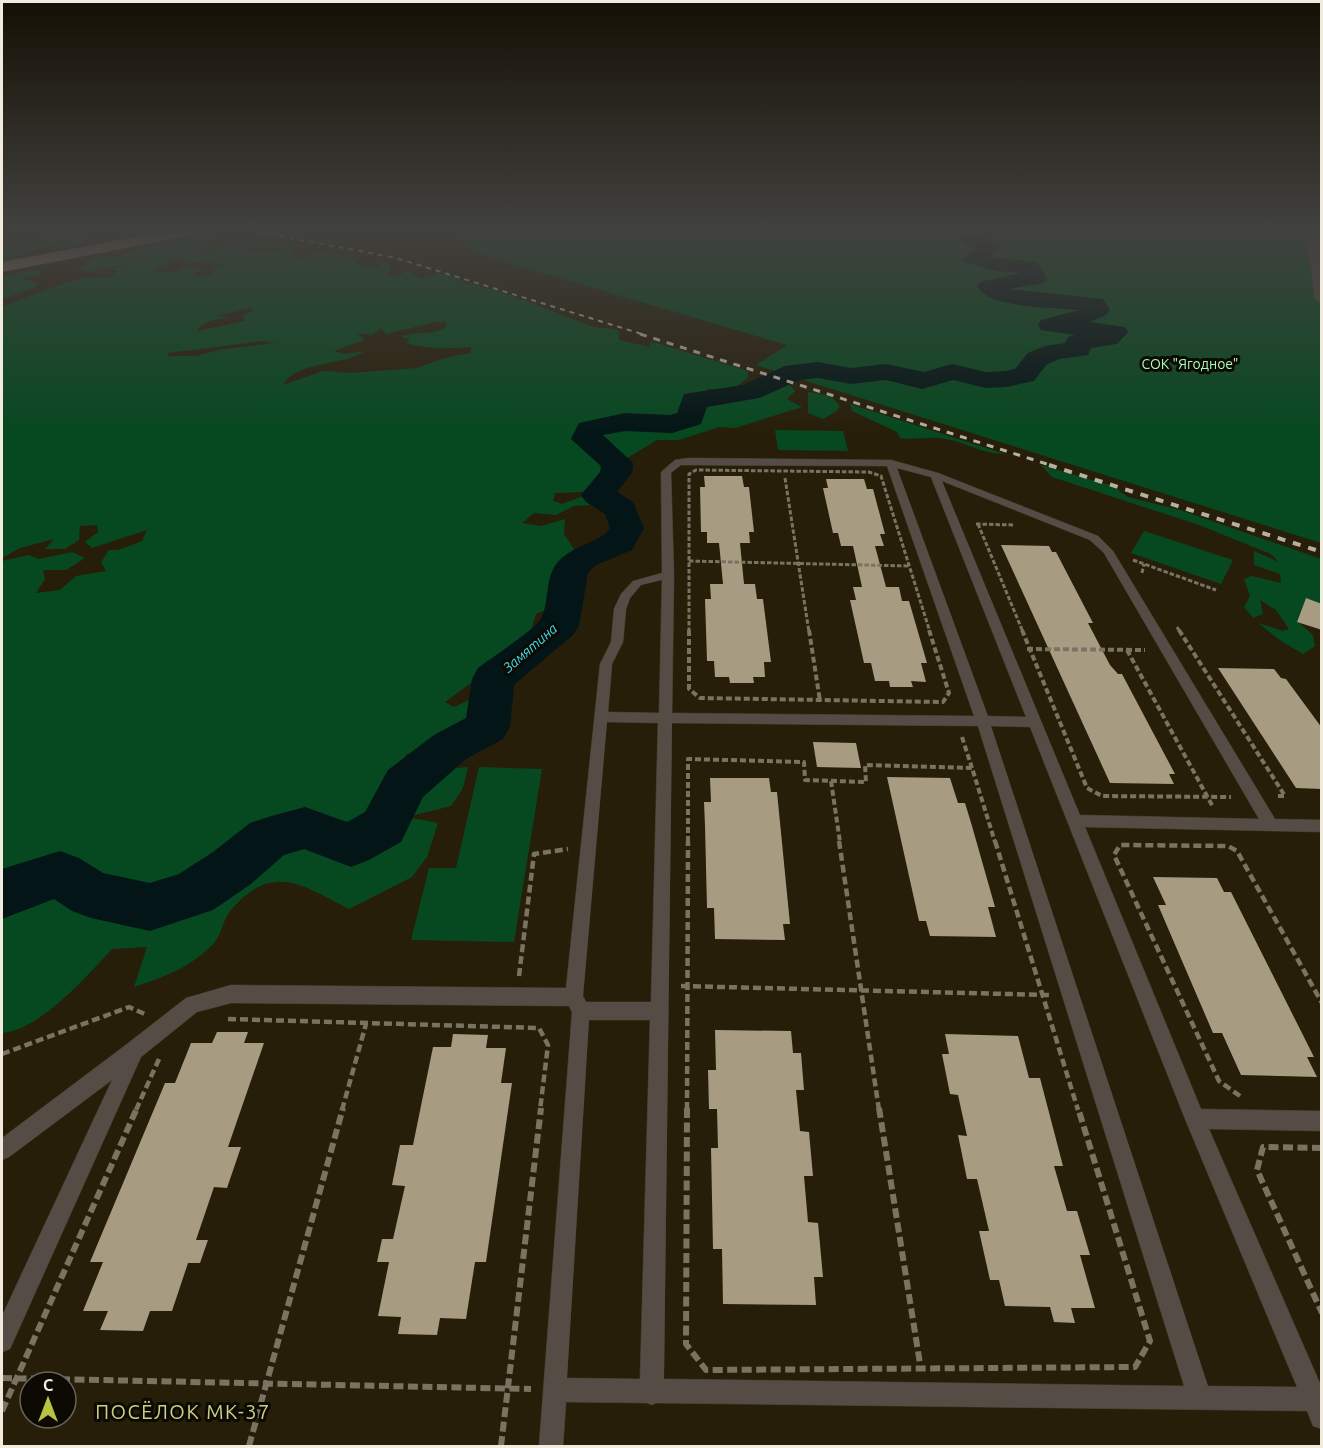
<svg xmlns="http://www.w3.org/2000/svg" width="1323" height="1448" viewBox="0 0 1323 1448" font-family="Ubuntu,sans-serif">
<rect width="100%" height="100%" fill="#271e09"/>
<!-- green -->
<path fill="#064920" fill-rule="evenodd" d="M433 232H1321V543L756 365 787 345 519 266 472 251 465 239Z
M210 236 213 239 202 244 210 245 199 250C215 253 235 242 237 242 257 239 266 243 294 245L246 247 242 250 267 253 294 248 292 257 299 260 309 257 314 251 346 256 358 261 355 265 380 267V263L388 262 391 267 386 275 399 277 405 269 422 279C432 271 455 273 464 283 508 290 549 311 591 326 600 329 610 327 619 331V340L650 347V341L748 371V377C736 390 725 390 708 389L702 395C716 402 729 402 743 396L749 385 772 388 764 381C777 379 788 380 795 391L787 399 802 407 735 428 719 427 679 440H657L612 467 601 480 583 492 555 493 553 501 562 504 581 497 606 504 574 506 556 515 534 513 522 523 541 526 565 519 564 534 576 552 563 568 572 583 560 591 559 604 536 614 528 641 445 702 454 707 482 694 501 680 507 694 499 713 464 726 434 745 405 755C426 769 444 770 468 767L463 788 451 806 407 817 438 823 427 857 412 877 349 909C303 886 273 861 231 910 223 919 222 934 214 943 192 967 164 977 134 987L147 947 112 949C87 976 40 1030 2 1033V561L29 555 39 559 72 552 85 558 66 570H43L45 579 36 593 60 590 76 576 106 571 101 562 109 550H118L142 541 147 530 92 548 85 542 98 532 97 525 80 526 79 540 65 549H45L54 539 20 548 2 558V307C37 295 73 274 111 277L118 271 111 269 138 261 90 272 78 269 90 263 88 260 102 256 117 257 146 247ZM176 258 186 259 183 262 220 263 222 265 210 268 216 270 211 275 194 276 193 273 209 270 183 267 176 272H151ZM250 308 253 311 242 316 245 321 197 331C203 320 220 319 232 317L217 316ZM435 322H446V327C433 336 416 330 401 337L410 339 406 343C428 349 448 349 471 347V353L448 357 416 368 351 373 323 371 283 385C297 360 345 366 365 351L344 354 334 351 365 340 357 333 372 335 381 328 386 334ZM264 341 275 343 218 350 196 356H168V353Z
M45 238H84C79 248 65 248 55 249L52 244 10 259 2 260V246Z
M37 269 41 272 39 275 22 278 37 283V287L2 299V277Z
M808 392C821 394 832 394 840 406L837 411 823 419 808 413Z
M850 404 1005 454C981 454 962 440 939 438 926 437 913 440 900 438L897 432 852 411Z
M775 430 843 431 848 451 778 450Z
M1041 465 1112 486 1128 497 1180 510 1321 559V604L1306 598 1297 621 1313 635 1315 646 1303 654 1281 641 1258 623 1283 631 1289 629 1276 610 1260 600 1263 614 1253 618 1244 607 1250 596 1244 579 1252 576 1281 583 1280 574 1254 565V551L1279 562 1271 554 1199 525 1052 477Z
M1144 531 1233 560 1221 584 1131 553Z
M479 767 542 769 514 942 411 940 429 868H456Z"/>
<g fill="none" stroke-linecap="round" stroke-linejoin="round">
<!-- river -->
<path fill="#031516" fill-rule="evenodd" d="M969 232H993L987 238 998 242 1001 246 990 257 1037 262 1047 278 1044 283 1009 289 1103 299 1110 310 1106 315 1090 322 1125 327 1128 332 1117 344 1091 348 1088 355 1059 359 1046 365 1034 381 1006 387 986 388 953 380 922 389 886 380 851 384 818 378 800 380 759 398 707 407 701 424 672 433 625 431 603 435 633 463 632 473 617 492 633 502 644 528 632 550 596 565 588 573 579 626 573 635 514 685 510 727 503 739 466 759 423 797 401 842 369 860 351 867 304 849 284 855 251 884 213 910 150 931 91 918 72 911 54 899 2 919V869L60 851 79 858 103 873 150 883 179 874 213 852 250 823 268 817 305 807 347 822 365 812 388 770 434 735 466 718 472 679 478 668C489 660 535 629 540 620 550 605 544 579 557 563 573 544 601 543 610 528L605 514 586 502 581 495 600 472 601 466 571 439 579 423 625 413 670 415 677 413 684 394 743 385 785 366 818 362 851 368 886 364 924 372 952 364 986 372 1006 371 1015 369 1028 353 1045 346 1065 343 1068 337 1075 335 1041 330 1038 325 1041 320 1079 310C1053 307 992 309 977 287L980 282 1022 273 997 271 967 263 963 259 976 248 964 243 961 239Z"/>
</g>
<!-- building -->
<path fill="#a79b82" d="M704 476H742L744 487H749L754 532H749L750 543H740L744 584H755L757 599H763L771 662H764L765 677H753L754 683H730L729 677H715L714 661H707L705 599H711L710 584H723L719 543H707V532H701L700 487H705Z
M826 479H864L867 489H873L885 534H880L884 546H875L886 587H899L902 601H909L927 663H921L926 682 911 681 913 687H890L889 681H875L871 663H864L850 600H856L853 587H862L853 546H841L838 533H833L823 488H828Z
M1001 545 1049 546 1052 552H1056L1093 623H1088L1110 665 1118 674H1122L1175 774H1169L1174 784 1110 783Z
M1306 598 1322 604V630L1297 622Z
M1218 668 1274 669 1281 678 1286 679 1322 728V789L1296 788Z
M813 742 856 743 861 768 817 767Z
M887 777 950 778 958 803H965L972 826 995 907H988L996 937 930 936 926 921H919Z
M710 778H769L771 792H777L790 924H783L785 940 715 939 714 908H707L705 826 704 802H711Z
M1153 877 1217 878 1224 892H1231L1314 1057H1307L1317 1077 1241 1075 1222 1033H1213L1158 905H1166Z
M715 1030 791 1031 793 1053H801L804 1090H796L800 1131 809 1132 813 1176H804L808 1222 818 1223 823 1277H814L816 1305 723 1304 722 1249H713L711 1148H718L717 1109H709L708 1070H716Z
M217 1032H248L244 1043H264L228 1147H241L227 1188 214 1187 196 1240H208L200 1263H188L172 1311H150L143 1331 100 1330 108 1311H83L103 1262H90L165 1083H175L191 1043H212Z
M453 1034 488 1035 486 1048H506L501 1083H512L486 1262H475L466 1319 440 1318 437 1335 398 1334 401 1317 378 1316 389 1262H377L382 1239H393L405 1186 392 1185 400 1145H413L433 1047H451Z
M945 1034 1018 1036 1029 1078H1040L1063 1166H1054L1067 1211H1077L1090 1255H1080L1095 1308H1071L1075 1323 1054 1322 1050 1307 1005 1306 999 1280H990L979 1231H989L977 1179H967L958 1135 967 1136 958 1095 950 1094 942 1054H949Z"/>
<g fill="none" stroke-linecap="round" stroke-linejoin="round">
<defs>
<path id="lane" d="M689 458 891 460 938 473 1098 536 1113 551 1275 819 1322 820V832L1085 827 1201 1109 1322 1111V1131L1209 1129 1322 1388V1429L1313 1426 1307 1411 656 1403 652 1405 647 1403 566 1402 563 1446H539L572 1012 569 1006 231 1003 197 1012 141 1057 10 1349 2 1352V1316L112 1080 9 1157 2 1160V1138L127 1044 186 998 231 985 566 988 600 664 611 642 614 609 621 594 633 581 662 573 661 472 675 460ZM681 465 887 466 974 716 672 713 674 575 671 473ZM897 468 931 477 1026 717 988 716ZM942 481 1090 540 1104 553 1259 819 1080 815ZM662 580 659 713 608 712 612 664 623 642 626 609 630 598 641 585ZM607 722 658 723 651 1002H586L583 996ZM672 723 978 726 1184 1386 664 1379ZM991 726 1030 727 1185 1119 1297 1387 1208 1386ZM589 1020H650L640 1379 567 1378Z"/>
<path id="street" d="M1306 232H1318L1322 254V303L1315 299Z"/>
<path id="primary" d="M165 232H193L186 236 2 272V262Z"/>
</defs>
<!-- lane casing -->
<use href="#lane" stroke="#433b27" stroke-width="1"/>
<!-- street casing -->
<use href="#street" stroke="#433b27" stroke-width="1"/>
<!-- primary casing -->
<use href="#primary" stroke="#433b27" stroke-width="1"/>
<!-- path-far3 -->
<path stroke="#7b7362" stroke-width="3" stroke-dasharray="4.5 2" stroke-linecap="butt" d="M785 478 809 632
M976 524 1014 525
M978 524 1023 632
M1133 560 1216 590
M689 561 909 566
M1142 573 1144 564
M1177 627 1180 632
M689 632V474L696 470 869 472 881 476 930 632"/>
<!-- path-far2 -->
<path stroke="#7b7362" stroke-width="4" stroke-dasharray="6 3" stroke-linecap="butt" d="M689 630V689L700 698 943 702 949 693 929 630
M809 630 820 701
M1022 630 1087 788 1102 796 1231 797
M1179 630 1285 796H1275
M1027 649 1145 650
M1127 650 1213 807
M962 737 972 768
M831 781 840 842
M688 842V759L804 762 805 780 866 782 865 765 972 768 995 842"/>
<!-- path-far1 -->
<path stroke="#7b7362" stroke-width="4.5" stroke-dasharray="8 4" stroke-linecap="butt" d="M839 841 879 1110
M995 841 1078 1110
M519 976 534 854 568 849
M681 986 1049 995
M228 1019 539 1028 548 1045 540 1110
M2 1054 129 1007 147 1015
M1240 1096 1219 1081 1114 855 1120 845 1228 846 1237 851 1322 1003
M136 1110 159 1059
M342 1110 366 1024
M687 1110 688 841"/>
<!-- path -->
<path stroke="#7b7362" stroke-width="6" stroke-dasharray="10 4.5" stroke-linecap="butt" d="M687 1108 686 1344 706 1370 1135 1367 1150 1341 1078 1108
M879 1108 921 1370
M1322 1148 1263 1147 1257 1170 1322 1313
M2 1378 531 1389
M2 1411 137 1108
M249 1446 343 1108
M501 1446 541 1108"/>
<!-- lane -->
<use href="#lane" fill="#554c45" fill-rule="evenodd"/>
<!-- street -->
<use href="#street" fill="#554c45" fill-rule="evenodd"/>
<!-- primary -->
<use href="#primary" fill="#8a7769" fill-rule="evenodd"/>
<!-- rail-far2 -->
<path stroke="#b7b0a1" stroke-width="2" stroke-dasharray="5 5" stroke-linecap="butt" d="M260 232 396 258 645 335"/>
<!-- rail-far1 -->
<path stroke="#b7b0a1" stroke-width="3" stroke-dasharray="7 7" stroke-linecap="butt" d="M640 334 1053 466"/>
<!-- rail -->
<path stroke="#b7b0a1" stroke-width="4" stroke-dasharray="8 8" stroke-linecap="butt" d="M1049 465 1322 552"/>
</g>
<!-- sky -->
<linearGradient id="sky" x2="0" y2="1"><stop stop-color="#151005"/><stop offset="0.53" stop-color="#41413e"/><stop offset="1" stop-color="#41413e" stop-opacity="0"/></linearGradient>
<rect width="1323" height="434" fill="url(#sky)"/>
<g text-anchor="middle" dominant-baseline="central" stroke-width="6" stroke-linejoin="round" paint-order="stroke">
<!-- far-park labels -->
<g font-size="14" fill="#a3fdb7" stroke="#0d0903">
<text x="1190" y="364">СОК "Ягодное"</text>
</g>
<!-- far-water labels -->
<g font-size="14" font-style="italic" fill="#3ddde9" stroke="#0d0903">
<text transform="translate(530 648) rotate(-41)">Замятина</text>
</g>
<!-- near-neighbourhood labels -->
<g font-size="20" letter-spacing="1.5" fill="#cbd284" stroke="#0d0903">
<text x="183" y="1411">ПОСЁЛОК МК-37</text>
</g>
</g>
<!-- border -->
<rect width="1323" height="1448" fill="none" stroke="#f1ebde" stroke-width="6"/>
<!-- north arrow -->
<g transform="translate(48 1400)"><circle r="28" fill="#0d0903" stroke="#68635b" stroke-width="1.5"/>
<path d="M0-4.5L10 22L0 15L-10 22Z" fill="#b9c146"/>
<text y="-9" font-size="16" font-weight="bold" text-anchor="middle" fill="#f1ebde">С</text>
</g>
</svg>
